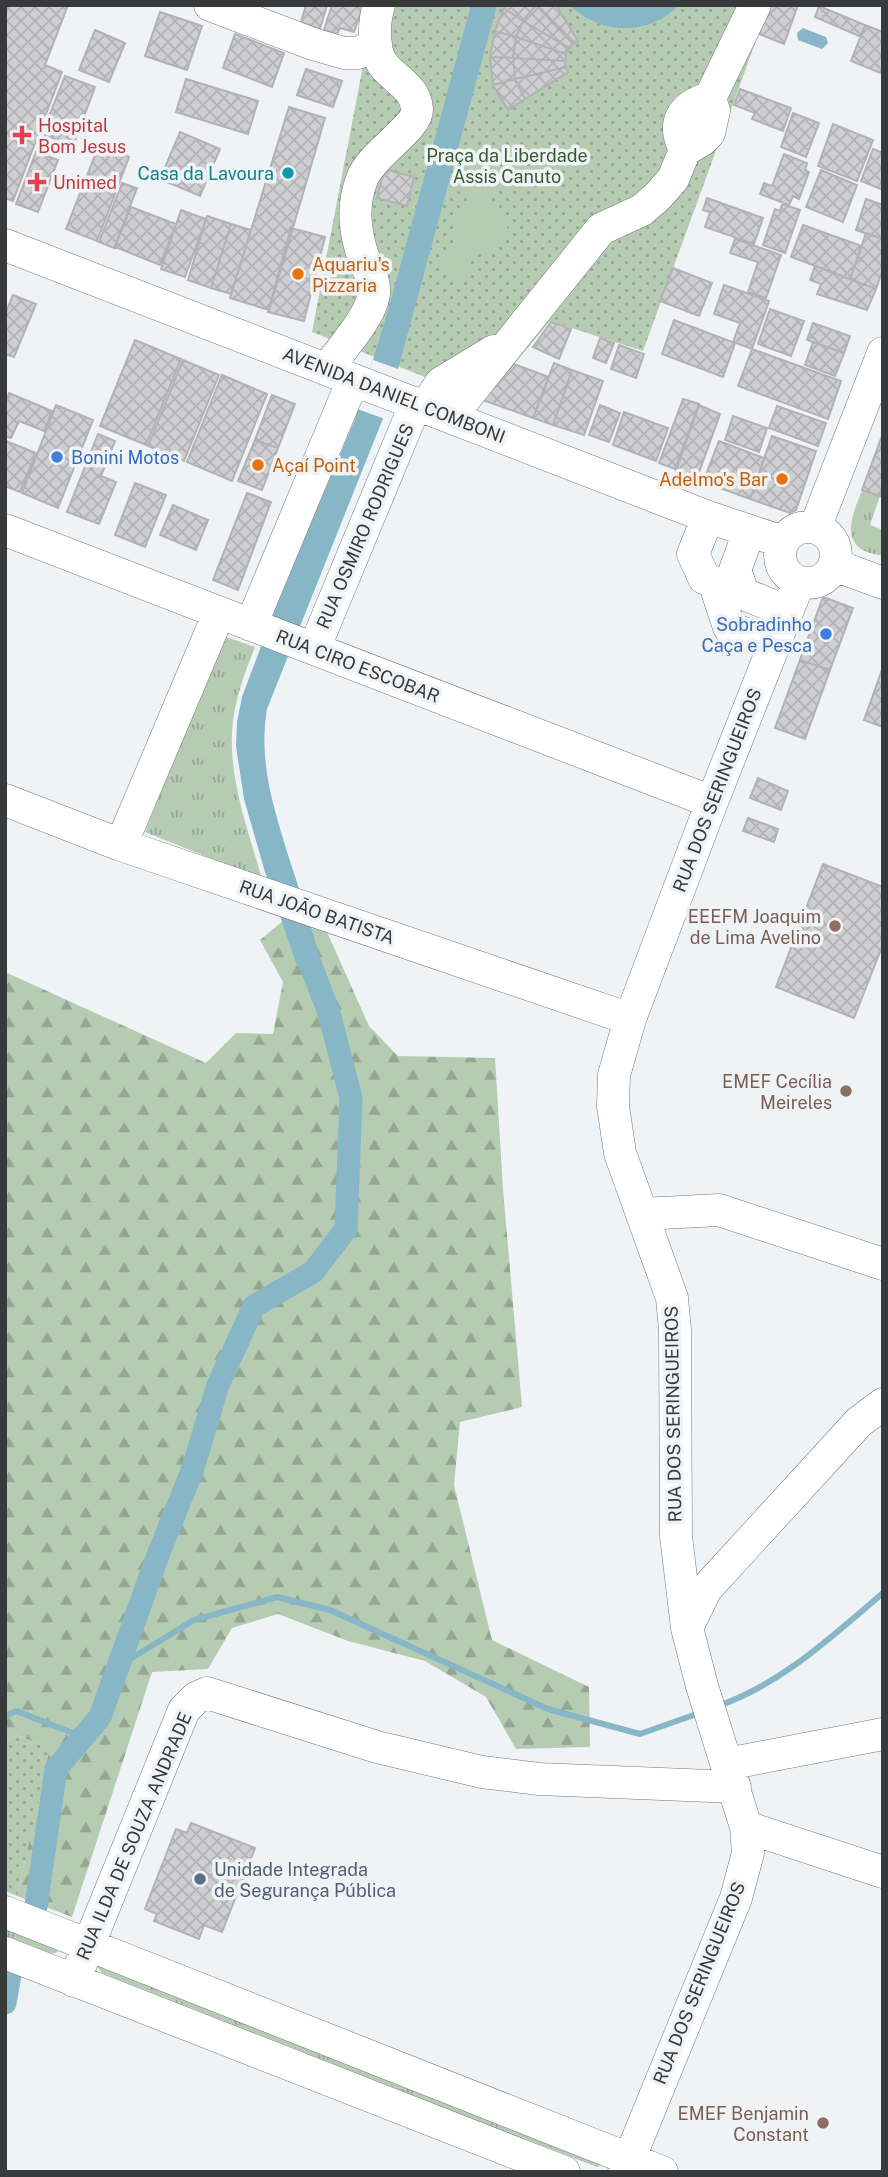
<svg xmlns="http://www.w3.org/2000/svg" width="888" height="2177" viewBox="0 0 888 2177" font-family="'Public Sans',sans-serif">
<defs>
<pattern id="grass-tufts" width="24" height="20" patternUnits="userSpaceOnUse" patternTransform="scale(1.75)"><rect width="24" height="20" fill="#b5ccb3"/><path d="M3 7l-1-3M5 7V3M7 7l1-3M15 17l-1-3M17 17v-4M19 17l1-3" fill="none" stroke="#94a793"/></pattern>
<pattern id="forest-firs" width="22" height="20" patternUnits="userSpaceOnUse" patternTransform="scale(1.75)"><rect width="22" height="20" fill="#b5ccb3"/><path d="M5 1l3.5 6h-7zM16 11l3.5 6h-7z" fill="#94a793"/></pattern>
<pattern id="park-dots" width="8" height="8" patternUnits="userSpaceOnUse" patternTransform="scale(1.75)"><rect width="8" height="8" fill="#b5ccb3"/><path d="M2 2h.1M6 6h.1" fill="none" stroke="#94a793" stroke-width="1.8" stroke-linecap="round"/></pattern>
<pattern id="building-cross-hatch" width="8" height="8" patternUnits="userSpaceOnUse" patternTransform="scale(1.75)"><rect width="8" height="8" fill="#cfcfd2"/><path d="M0 0l8 8M0 8l8-8" fill="none" stroke="#b2b2b5"/></pattern>
</defs>
<rect width="100%" height="100%" fill="#f0f3f6"/>
<!-- grass -->
<path fill="url(#grass-tufts)" d="M862 490 880 496 870 525 883 530V556C876 554 866 553 861 549 841 535 856 507 862 490Z
M223 636 255 647C247 667 239 688 235 709 223 765 247 826 262 879L145 832Z
M5 1927 54 1946 58 1952 51 1954 5 1937Z
M106 1964 604 2164 597 2167 102 1973 97 1966Z"/>
<!-- forest -->
<path fill="url(#forest-firs)" d="M283 921 327 932 369 1026 398 1056 495 1058 503 1189 522 1407 460 1422 454 1485 492 1640 589 1687 590 1747 516 1749 486 1697 425 1661 348 1641 278 1614 232 1628 208 1669 152 1672 72 1917 17 1896 49 1748 16 1735 5 1743V972L206 1063 236 1033 273 1034 283 982 260 940Z"/>
<!-- park -->
<path fill="url(#park-dots)" d="M371 5H769L643 351 550 321 514 364 480 399 312 332 362 71 361 42Z
M16 1735 50 1748 17 1896 5 1891V1743Z"/>
<!-- garden -->
<path fill="#b5ccb3" d="M477 162C500 165 503 189 485 200 524 211 509 265 467 251L471 267 464 277 453 279C429 271 436 244 460 247 452 226 450 214 472 201 456 189 455 167 477 162Z"/>
<!-- water -->
<path fill="#87b6c6" d="M471 5H497L388 406 267 709C258 762 274 809 289 858 300 891 310 924 320 957L297 966 265 872 244 799 236 746 237 722 242 697 280 596 355 419 389 307Z
M569 5H679C648 37 601 35 569 5Z
M803 28 826 37 828 43 822 49 798 40 797 33Z"/>
<!-- pier -->
<path fill="#f0f3f6" d="M373 360 401 370 385 419 357 409Z"/>
<g fill="none" stroke-linecap="round" stroke-linejoin="round">
<!-- stream -->
<path stroke="#87b6c6" stroke-width="6" d="M117 1667 194 1620 277 1597 330 1610 548 1709 640 1734 702 1712
M718 1706C783 1683 831 1637 883 1593
M5 1716 16 1711 73 1733 77 1745"/>
<!-- canal -->
<path stroke="#87b6c6" stroke-width="23" d="M36 1906 56 1769 100 1717 158 1555 192 1471 218 1385 254 1306 313 1272 346 1229 351 1098 329 1013 299 934
M5 2003 11 1969"/>
</g>
<!-- building -->
<path fill="url(#building-cross-hatch)" stroke="#b2b1b5" stroke-width="2" d="M9 5H68L45 65 62 72 13 201 5 198V15Z
M306 5H327L320 29 301 22Z
M332 5 363 6 354 32 340 28 337 34 324 30Z
M507 5H536L523 21 504 8Z
M536 5H556L578 41 573 44Z
M536 5 573 44 569 48 523 21Z
M769 5H798L784 44 759 34Z
M819 6 865 25 861 37 815 17Z
M504 8 523 21 516 37 495 31Z
M160 12 202 26 187 70 145 56Z
M523 21 569 48 566 54 516 37Z
M865 25 883 32V74L851 61Z
M95 30 125 43 109 82 79 70Z
M495 31 516 37 513 58 490 57Z
M235 34 284 53 272 87 223 68Z
M516 37 566 54 565 61 513 58Z
M490 57 513 58 515 79 493 85Z
M513 58 565 61 566 67 515 79Z
M566 67 568 72 525 99 515 79Z
M306 69 342 81 333 107 297 95Z
M65 76 95 87 73 146 42 134Z
M186 79 258 101 248 134 176 112Z
M515 79 525 99 508 110 493 85Z
M740 89 791 108 783 131 752 119 755 113 734 105Z
M289 107 325 118 269 310 230 298Z
M793 113 819 123 806 157 781 147Z
M833 124 873 140 857 181 818 166Z
M180 132 220 149 200 196 160 179Z
M99 145 129 157 97 241 66 229Z
M873 149 883 153V190L861 181Z
M36 152 58 160 38 212 16 204Z
M784 154 807 163 805 170 809 172 799 199 793 196 789 205 760 194 764 183 772 186Z
M384 169 414 177 407 206 377 198Z
M821 170 857 185 843 222 806 207Z
M122 183 137 188 114 248 99 242Z
M707 198 763 218 754 244 705 227 710 212 703 210Z
M866 199 883 205V239L856 230Z
M782 204 800 210 785 253 763 245 775 209 780 211Z
M131 207 176 224 160 265 115 247Z
M181 210 206 219 185 277 161 269Z
M207 216 231 224 211 288 188 280Z
M231 224 251 230 231 294 211 288Z
M803 225 862 246 850 279 791 257Z
M291 228 325 237 304 321 268 312Z
M866 233 883 239V269L876 289 850 279Z
M735 239 781 255 766 298 748 292 758 262 730 253Z
M815 266 876 289 867 310 817 294 821 284 810 280Z
M673 268 712 283 699 316 660 301Z
M724 285 769 301 752 349 733 342 740 323 714 314Z
M13 295 36 304 14 357 5 354V314Z
M770 309 804 321 791 356 758 344Z
M674 320 735 343 723 377 662 354Z
M551 322 571 329 559 359 533 347Z
M813 323 850 336 844 353 807 340Z
M600 338 614 343 606 363 593 358Z
M135 340 181 359 146 445 100 426Z
M813 342 844 353 835 376 805 365Z
M619 345 644 354 636 378 611 369Z
M752 349 841 381 828 419 738 386Z
M183 360 219 375 184 461 148 446Z
M554 363 572 370 553 425 533 418Z
M514 364 549 377 533 418 480 399Z
M572 370 603 381 584 435 553 425Z
M222 375 267 394 232 481 187 462Z
M9 393 52 411 44 431 19 421 11 438 5 436V404Z
M272 395 295 404 278 448 255 440Z
M683 399 699 404 675 469 659 463Z
M56 405 93 420 58 508 22 493Z
M600 405 620 413 609 442 589 435Z
M699 405 720 414 697 478 676 471Z
M777 406 826 423 818 446 769 428Z
M624 412 668 428 656 461 613 445Z
M733 416 767 428 759 452 725 440Z
M883 433V488L880 496 862 490Z
M98 434 115 441 101 476 116 482 99 524 67 512Z
M772 436 816 451 796 510 790 513 750 499Z
M255 440 278 448 262 490 238 481Z
M6 441 36 453 20 492 5 486Z
M719 441 764 458 750 499 703 482Z
M135 483 166 495 145 547 115 535Z
M247 493 271 502 238 590 213 580Z
M173 505 208 520 196 550 160 535Z
M823 597 853 608 830 670 800 660Z
M800 660 830 670 805 739 775 728Z
M883 667V727L864 720Z
M758 778 788 791 781 810 750 798Z
M748 818 778 829 774 842 743 831Z
M823 864 883 887V944L854 1018 776 987Z
M191 1823 255 1848 222 1932 204 1925 199 1939 154 1921 157 1914 145 1909 176 1829 187 1833Z"/>
<g fill="none" stroke-linecap="round" stroke-linejoin="round">
<defs>
<path id="minor" d="M210 5 313 44 344 53H358L376 44
M685 150C671 122 682 106 710 98
M5 245 708 517 783 542
M327 369C340 350 373 315 374 292 375 282 369 271 365 262 355 234 351 207 362 179 370 155 418 128 417 109 416 87 393 79 382 63 372 48 374 21 379 5
M425 407 441 383 494 351
M451 416 601 229 642 210 658 196 673 179 685 150 702 140 709 133 714 111 710 98 755 5
M708 517 693 554 704 578 786 611
M780 555a28 28 0 1 1 56 0a28 28 0 1 1-56 0Z
M815 528 883 353
M5 530 712 802
M834 565 883 583
M714 582 729 627 772 645
M743 593 735 570 749 532
M251 625 353 380
M314 649 416 403
M5 800 121 845 630 1019
M121 845 219 613
M642 1214 719 1210 883 1264
M687 1628 706 1589 859 1422 883 1404
M727 1764 883 1734
M746 1827 883 1872
M5 1912 662 2172
M5 1953 564 2172
M74 1981 184 1710 196 1698 207 1693 377 1747 482 1772 539 1779 735 1787
M624 2172 736 1898 748 1853 746 1827 702 1686 687 1628 676 1536 675 1330 672 1298 620 1153 613 1106 614 1075 630 1019 712 802 799 582"/>
</defs>
<!-- minor casing -->
<use href="#minor" stroke="#747779" stroke-width="33"/>
<!-- minor -->
<use href="#minor" stroke="#fff" stroke-width="32"/>
</g>
<!-- markers -->
<g fill="#e0444e" stroke="#f0f3f6" stroke-width="2.5">
<path d="M18.5 124.5h7v7h7v7h-7v7h-7v-7h-7v-7h7z"/>
<path d="M33.5 171.5h7v7h7v7h-7v7h-7v-7h-7v-7h7z"/>
</g>
<circle fill="#0f9aa8" stroke="#f0f3f6" stroke-width="2.5" cx="288" cy="173" r="7"/>
<g fill="#e8710a" stroke="#f0f3f6" stroke-width="2.5">
<circle cx="298" cy="274" r="7"/>
<circle cx="258" cy="465" r="7"/>
<circle cx="782" cy="479" r="7"/>
</g>
<g fill="#3f7fe0" stroke="#f0f3f6" stroke-width="2.5">
<circle cx="57" cy="457" r="7"/>
<circle cx="826" cy="634" r="7"/>
</g>
<g fill="#8d6e63" stroke="#f0f3f6" stroke-width="2.5">
<circle cx="835" cy="926" r="7"/>
<circle cx="846" cy="1091" r="7"/>
<circle cx="823" cy="2123" r="7"/>
</g>
<circle fill="#5c6f8a" stroke="#f0f3f6" stroke-width="2.5" cx="200" cy="1879" r="7"/>
<g text-anchor="middle" dominant-baseline="central" stroke-width="7" stroke-linejoin="round" paint-order="stroke">
<!-- health labels -->
<g font-size="18" fill="#be3a42" stroke="#f0f3f6" text-anchor="start">
<text x="38" y="125">Hospital<tspan x="38" dy="21">Bom Jesus</tspan></text>
<text x="53" y="182">Unimed</text>
</g>
<!-- park labels -->
<g font-size="18" fill="#335d31" stroke="#f0f3f6">
<text x="507" y="155">Praça da Liberdade<tspan x="507" dy="21">Assis Canuto</tspan></text>
</g>
<!-- culture labels -->
<g font-size="18" fill="#0d838f" stroke="#f0f3f6" text-anchor="end">
<text x="274" y="173">Casa da Lavoura</text>
</g>
<!-- food labels -->
<g font-size="18" fill="#c56008" stroke="#f0f3f6" text-anchor="start">
<text x="312" y="264">Aquariu's<tspan x="312" dy="21">Pizzaria</tspan></text>
<text x="272" y="465">Açaí Point</text>
<text x="768" y="479" text-anchor="end">Adelmo's Bar</text>
</g>
<!-- street labels -->
<g font-size="18" fill="#38393a" stroke="#f0f3f6">
<text transform="translate(394 395) rotate(21)">AVENIDA DANIEL COMBONI</text>
<text transform="translate(365 526) rotate(-67)">RUA OSMIRO RODRIGUES</text>
<text transform="translate(358 666) rotate(21)">RUA CIRO ESCOBAR</text>
<text transform="translate(717 790) rotate(-69)">RUA DOS SERINGUEIROS</text>
<text transform="translate(317 912) rotate(19)">RUA JOÃO BATISTA</text>
<text transform="translate(673 1414) rotate(-91)">RUA DOS SERINGUEIROS</text>
<text transform="translate(134 1836) rotate(-67)">RUA ILDA DE SOUZA ANDRADE</text>
<text transform="translate(699 1983) rotate(-68)">RUA DOS SERINGUEIROS</text>
</g>
<!-- shop labels -->
<g font-size="18" fill="#366cbe" stroke="#f0f3f6" text-anchor="start">
<text x="71" y="457">Bonini Motos</text>
<text x="812" y="624" text-anchor="end">Sobradinho<tspan x="812" dy="21">Caça e Pesca</tspan></text>
</g>
<!-- education labels -->
<g font-size="18" fill="#785e54" stroke="#f0f3f6" text-anchor="end">
<text x="821" y="916">EEEFM Joaquim<tspan x="821" dy="21">de Lima Avelino</tspan></text>
<text x="832" y="1081">EMEF Cecília<tspan x="832" dy="21">Meireles</tspan></text>
<text x="809" y="2113">EMEF Benjamin<tspan x="809" dy="21">Constant</tspan></text>
</g>
<!-- service labels -->
<g font-size="18" fill="#4e5e75" stroke="#f0f3f6" text-anchor="start">
<text x="214" y="1869">Unidade Integrada<tspan x="214" dy="21">de Segurança Pública</tspan></text>
</g>
</g>
<!-- border -->
<rect width="888" height="2177" fill="none" stroke="#38393a" stroke-width="14"/>
</svg>
